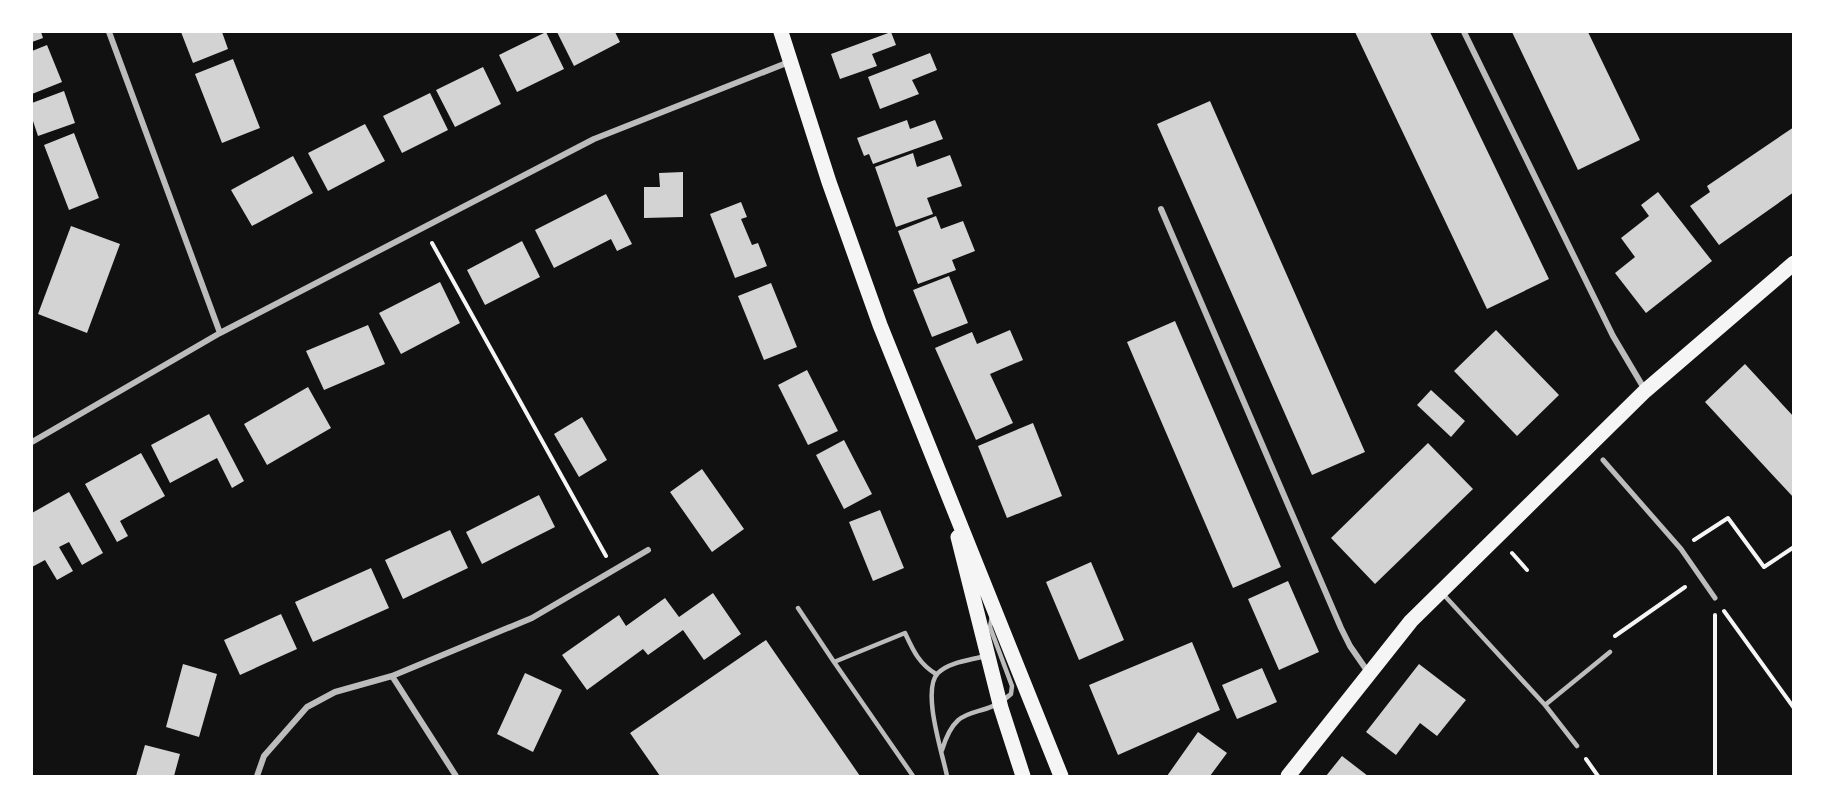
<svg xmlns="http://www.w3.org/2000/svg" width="1825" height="808" viewBox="0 0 1825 808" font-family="'Sofia Sans Condensed',sans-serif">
<rect width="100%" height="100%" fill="#111"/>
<!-- building -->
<path fill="#d3d3d3" d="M32 32H41L43 38 32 42Z
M181 32H222L228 49 193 63Z
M546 32 564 69 517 92 499 55Z
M557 32H615L620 42 574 66Z
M891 32 896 45 872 54 877 66 840 79 831 54Z
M1355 32H1430L1549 279 1487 309Z
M1512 32H1588L1640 140 1578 170Z
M47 45 62 82 32 94V51Z
M930 53 937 70 912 80 919 94 880 109 868 77Z
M233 59 260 128 222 143 195 74Z
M483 67 501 104 455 127 436 90Z
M64 91 75 123 38 136 32 118V103Z
M430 93 448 130 402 153 383 116Z
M1210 101 1365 452 1312 475 1157 124Z
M907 120 910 129 935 120 943 139 873 164 869 154 864 156 857 138Z
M365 124 385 161 328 191 308 153Z
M1794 127V192L1719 245 1690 206 1710 192 1707 186Z
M74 133 99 198 69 210 44 145Z
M913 153 917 167 950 155 962 186 927 198 933 214 896 227 875 167Z
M293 156 313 193 252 226 231 190Z
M683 172V217L644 218V187H660L659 173Z
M1658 192 1712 261 1646 313 1615 273 1635 257 1621 238 1649 216 1641 205Z
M606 194 632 244 617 251 611 239 554 268 535 230Z
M741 202 747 217 741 219 752 245 758 243 767 266 735 278 710 214Z
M936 216 941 229 963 221 975 251 952 260 956 270 918 284 898 231Z
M71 226 120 244 87 333 38 314Z
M522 241 540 277 485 305 467 270Z
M949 276 968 323 932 337 913 290Z
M440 282 460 323 401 354 379 313Z
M771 283 797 347 764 360 738 296Z
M1175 321 1281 567 1233 588 1127 342Z
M368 325 385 364 324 390 306 351Z
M1010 330 1023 360 990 374 1013 423 976 440 935 348 972 332 977 344Z
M1496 330 1559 395 1517 436 1454 371Z
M1745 364 1794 417V498L1705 402Z
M807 370 838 431 808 445 778 385Z
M308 387 331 428 267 465 244 424Z
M1431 390 1465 421 1451 437 1417 405Z
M209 414 244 481 232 488 217 458 170 483 151 445Z
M582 417 607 460 579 477 554 434Z
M1033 423 1062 496 1007 518 978 446Z
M844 440 872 494 844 509 816 455Z
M1428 443 1473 489 1375 584 1331 538Z
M141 453 165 496 120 521 128 536 117 542 85 484Z
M702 469 744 529 712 552 670 492Z
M69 492 103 553 82 565 69 542 59 547 73 571 57 580 45 560 32 567V513Z
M539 495 555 527 482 564 466 532Z
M880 510 904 568 873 581 849 522Z
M450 530 468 568 403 599 385 560Z
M1091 562 1124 640 1079 660 1046 582Z
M371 568 389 608 313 642 295 602Z
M1288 581 1319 652 1279 670 1248 599Z
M713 593 741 634 704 660 683 630 648 655 643 649 587 690 562 655 619 615 626 626 665 598 679 617Z
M281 614 297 649 240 675 224 640Z
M766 640 860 776H660L630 733Z
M1192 642 1220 710 1118 755 1089 685Z
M183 664 217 674 199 737 166 727Z
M1419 664 1466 700 1437 736 1420 723 1396 755 1366 732Z
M1262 668 1277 702 1237 719 1222 685Z
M525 673 562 690 533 752 497 734Z
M1198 732 1227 753 1210 776H1167Z
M145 745 180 754 174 776H136Z
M1342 756 1368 776H1326Z"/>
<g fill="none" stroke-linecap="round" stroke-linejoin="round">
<!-- path -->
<path stroke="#f5f5f5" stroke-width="4" d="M432 243 606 556
M1694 540 1728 518 1764 567 1794 547
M1512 553 1527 570
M1724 611 1794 708
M1715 615V776
M1615 636 1685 587
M1586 759 1598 776"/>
<!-- service -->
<path stroke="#bcbcbc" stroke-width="4.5" d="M1443 594 1545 705 1577 746
M798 608 834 662
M1545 705 1610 652
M942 750C958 698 979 723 1011 694L1012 686 990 627 992 616
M913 776 834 662 905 633C913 650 919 664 936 674
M947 776C943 755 921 690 938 673 949 662 971 660 985 656"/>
<!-- pedestrian -->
<path stroke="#bcbcbc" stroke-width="5" d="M1603 460 1681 549 1715 598"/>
<!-- minor -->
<path stroke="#bcbcbc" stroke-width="6" d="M109 32 220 333
M1464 32 1613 336 1645 390
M1161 209 1341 628 1350 646 1368 672
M32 442 220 333 594 139 789 62
M392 676 456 776
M257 776 264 756 307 707 335 692 392 676 532 618 648 550"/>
<!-- primary -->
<path stroke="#f5f5f5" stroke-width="15" d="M781 32 829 182 880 325 1061 776
M958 537 1001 708 1023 776
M1288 776 1411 621 1645 391 1794 263"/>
</g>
<!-- border -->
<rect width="1825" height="808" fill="none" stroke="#ffffff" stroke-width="66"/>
</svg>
